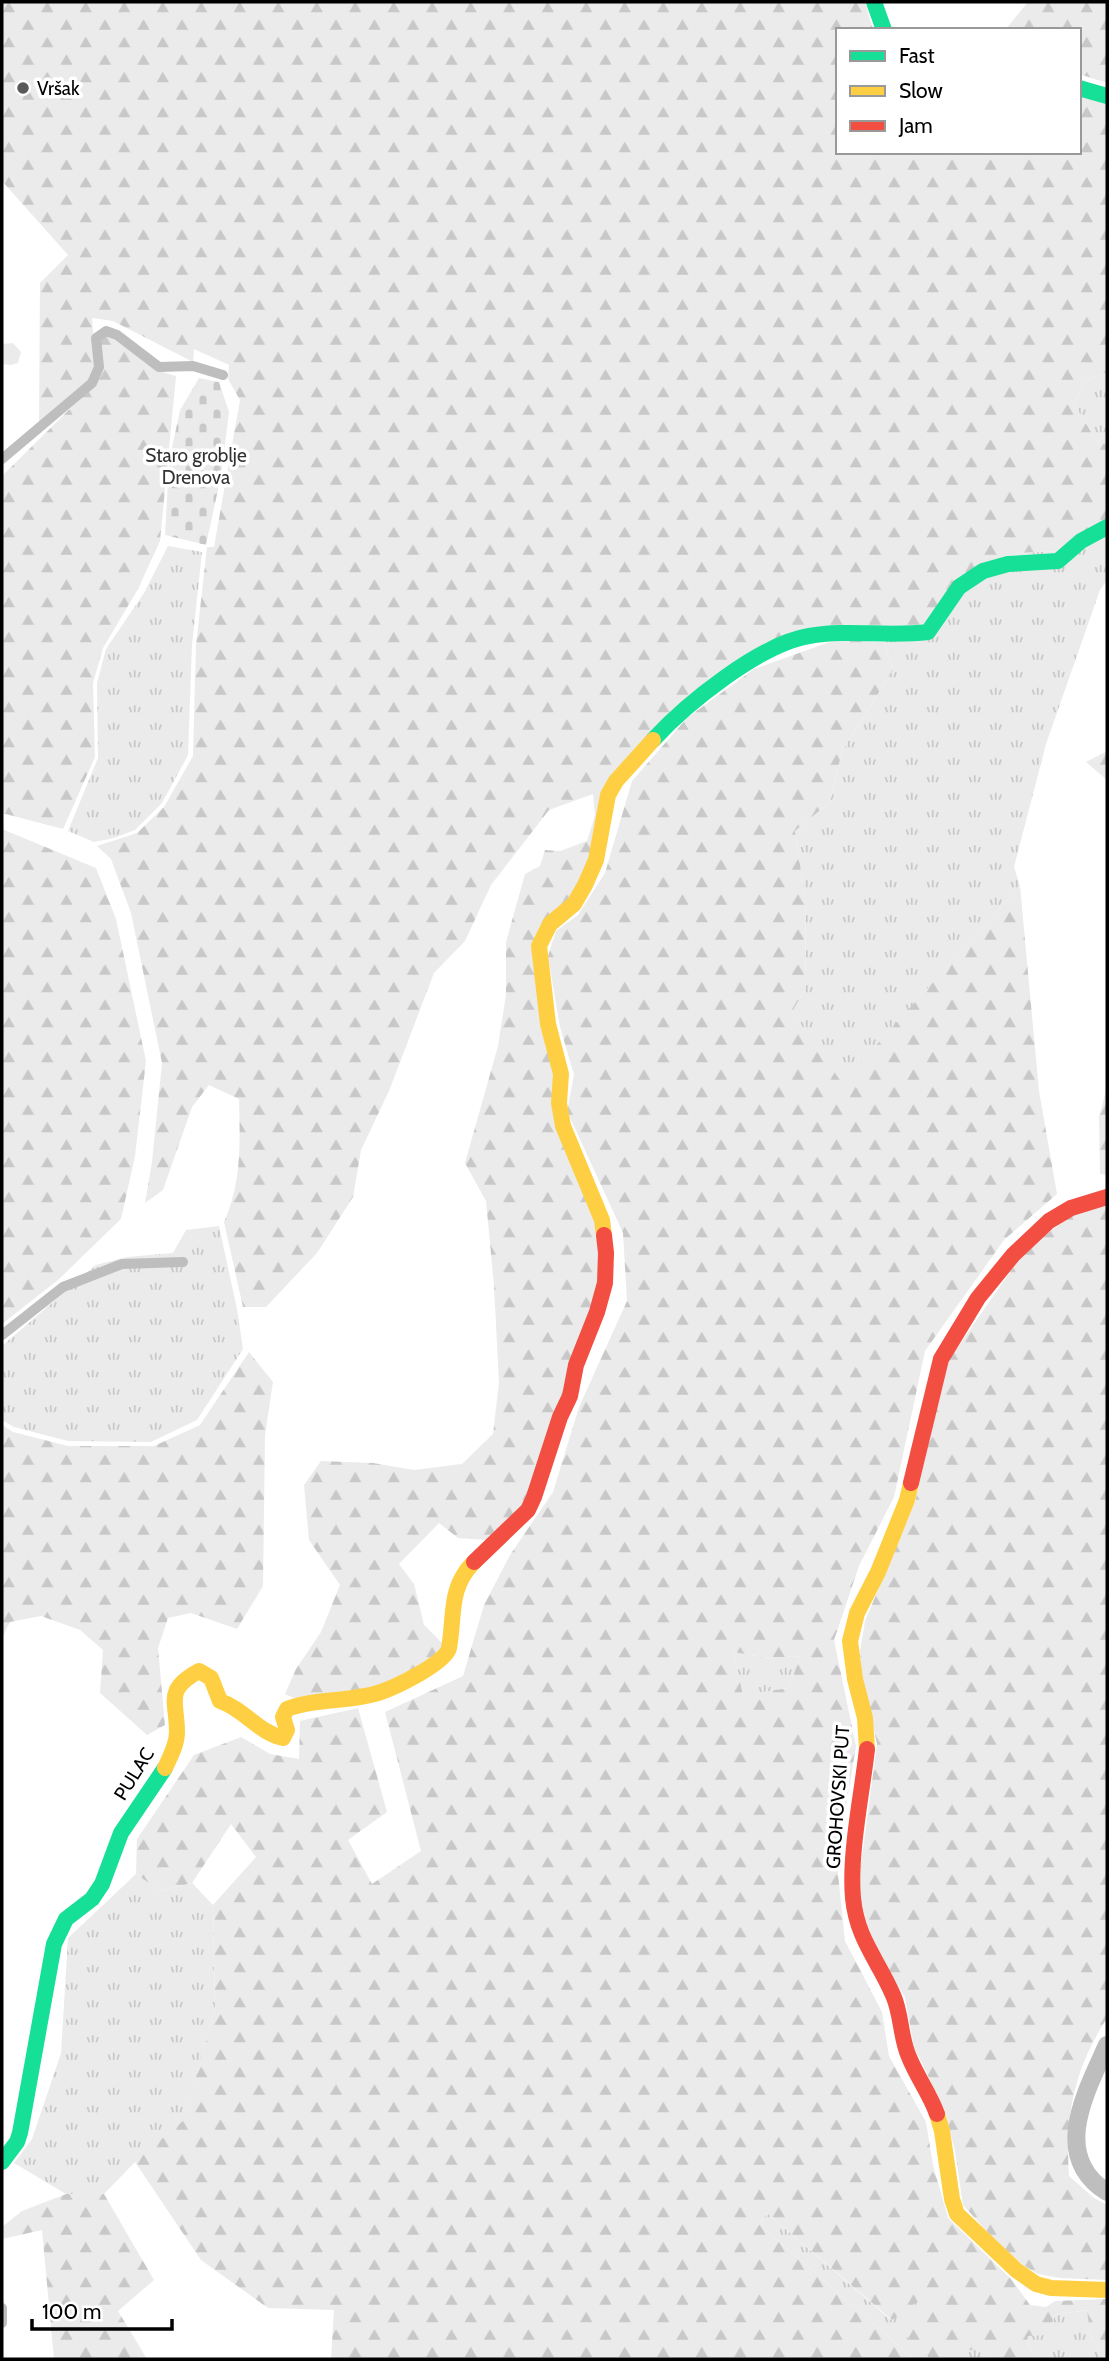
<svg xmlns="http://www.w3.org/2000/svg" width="1109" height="2361" viewBox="0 0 1109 2361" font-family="Cabin,sans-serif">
<defs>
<pattern id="grass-tufts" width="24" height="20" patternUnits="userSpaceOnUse" patternTransform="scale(1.75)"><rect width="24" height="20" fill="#ebebeb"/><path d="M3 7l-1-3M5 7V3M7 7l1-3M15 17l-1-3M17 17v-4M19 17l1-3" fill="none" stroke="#c8c8c8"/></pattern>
<pattern id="forest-firs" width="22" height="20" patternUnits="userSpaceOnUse" patternTransform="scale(1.75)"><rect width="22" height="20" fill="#ebebeb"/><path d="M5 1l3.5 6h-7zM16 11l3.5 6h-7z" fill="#c8c8c8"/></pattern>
<pattern id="cemetery-stones" width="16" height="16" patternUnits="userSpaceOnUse" patternTransform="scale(1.75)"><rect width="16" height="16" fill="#ebebeb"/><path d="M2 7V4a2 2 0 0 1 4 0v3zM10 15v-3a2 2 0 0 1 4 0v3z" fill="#c8c8c8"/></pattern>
</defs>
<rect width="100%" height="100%" fill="#fff"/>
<!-- grass -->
<path fill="url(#grass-tufts)" d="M1107 372V445L1096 440 1074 404 1085 381Z
M1107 524V580L1100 590 1046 744 1014 867 1020 886 842 1084 792 1012 806 988 805 898 795 831 830 802 842 751 893 670 885 642 995 561 1019 553 1060 551Z
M168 546 202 552 192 645 188 755 162 803 135 830 114 838 94 842 68 831 98 758 97 683 106 649 144 593Z
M219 1226 237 1309 243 1349 197 1420 151 1442 68 1441 14 1427 2 1420V1346L96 1265 127 1257 173 1253 186 1230Z
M733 1652 769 1658 800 1656 789 1688 743 1696Z
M136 1874 160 1891 192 1883 213 1905 215 2009 184 2121 135 2162 104 2194H66L14 2163 32 2139 61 2053 68 1938Z
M767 2213 891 2320 925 2295C940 2321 965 2342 990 2359H914L759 2224Z
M1088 2310 1090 2334 1099 2351V2359H1037L1027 2343 1028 2336 1048 2334 1055 2315Z"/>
<!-- forest -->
<path fill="url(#forest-firs)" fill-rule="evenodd" d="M2 2H865L873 30H838V152H1079V94L1107 103V372L1085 381 1074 404 1096 440 1107 445V524L1060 551 1019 553 995 561 924 628 789 637 630 758 592 859 570 903 543 925 540 1016 596 1223 600 1285 527 1502 485 1540 458 1538 439 1523 399 1564 414 1584 424 1625 444 1645 436 1657 376 1687 294 1698 285 1694 296 1669 321 1632 340 1585 309 1540 304 1485 321 1461 373 1463 414 1470 462 1464 493 1434 499 1382 494 1286 486 1201 465 1163 498 1046 506 995V942L525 874 540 866 545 850 560 851 587 841 595 815 593 794 549 810 491 885 465 941 434 973 389 1091 361 1150 353 1197 317 1253 266 1307H243L224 1222C242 1183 240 1141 239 1099L209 1085 192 1107 163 1190 145 1203 152 1162 162 1063 131 913 111 859 97 846 137 833 164 807 193 756 196 645 207 547H214L240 400 228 379 229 365 194 349 193 362 113 321 92 318 96 369 90 379 39 424 40 283 68 255 2 181Z
M1028 2H1107V83L1079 74V30H1005Z
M108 335 156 370 176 376 160 541 138 589 103 648 93 683 95 757 63 829 2 813V476L94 385 99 341Z
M838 639 885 642 893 670 842 751 830 802 795 831 805 898 806 988 792 1012 842 1083 1020 886 1039 1091 1057 1194 1004 1240 925 1351 894 1497 859 1566 834 1640 856 1746 837 1864 845 1941 882 2012 889 2056 926 2122 933 2165 948 2218 1012 2280 1030 2305 1046 2307 1055 2301 1107 2299V2359H1099V2351L1090 2334 1087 2310 1055 2315 1048 2335 1028 2336 1027 2343 1037 2359H990L975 2349 933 2359 904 2335 934 2311 925 2296 892 2320 767 2213 759 2224 914 2359H331L334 2310 268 2308 201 2260 135 2162 184 2120 215 2009 213 1905 256 1857 231 1824 192 1883 160 1891 136 1874 137 1839 194 1755 241 1737 270 1754 299 1759 300 1721 358 1708 387 1812 348 1840 372 1884 421 1851 385 1712 463 1676 484 1605 510 1555 553 1492 579 1407 627 1301 623 1233 567 1111 574 1075 560 1027 548 956 556 931 578 915 605 873 632 781 687 718 754 669ZM733 1652 769 1658 800 1656 789 1688 743 1695Z
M1107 751V780L1086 762Z
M2 829 96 868 116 919 146 1061 135 1156 121 1219 58 1280 2 1324Z
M1107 1087V1175L1100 1174 1099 1117Z
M1107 1205V2018C1074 2070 1065 2114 1069 2176L1094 2198 1107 2205V2280L1060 2278 1038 2274 1023 2265 993 2238 963 2205 955 2151 945 2111 914 2047 905 1997 884 1965 867 1924 860 1898V1871L877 1744 862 1678 860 1651 865 1621 915 1502 948 1361 1026 1249 1075 1213Z
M249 1352 273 1382 265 1435 263 1586 237 1629 191 1613 168 1618 158 1648 165 1725 147 1735 100 1693 103 1650 80 1630 41 1616 10 1622 2 1638V1425L13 1432 68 1446H154L200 1425Z
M66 2194H104L154 2280 118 2311 147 2359H54L42 2230 2 2239V2227L22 2211Z"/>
<!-- cemetery -->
<path fill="url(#cemetery-stones)" d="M199 378 219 382 229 412 221 476 206 545 165 535 169 462 180 410Z"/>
<!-- green -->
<path fill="#ebebeb" d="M13 343 21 352 18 363 11 365 2 364V344Z"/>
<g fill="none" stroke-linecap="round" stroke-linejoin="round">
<!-- river -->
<path stroke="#bebebe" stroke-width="18" d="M1107 2045C1086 2092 1050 2156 1107 2192"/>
<!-- street -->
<path stroke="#bebebe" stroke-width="10" d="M2 459 92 383 99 367 96 338 106 331 117 335 159 367 193 366 223 375
M2 1335 63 1287 122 1264 183 1262
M2 2308V2323"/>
<!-- fast -->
<path stroke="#16e098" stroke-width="16" d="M874 2 884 30
M1079 88 1107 96
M653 740C686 704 760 644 809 636 848 629 889 637 928 632L959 587 983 571 1008 564 1058 561 1081 541 1107 527
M2 2162 17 2142 20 2133 54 1944 66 1919 92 1899 102 1884 121 1833 165 1768"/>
<!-- slow -->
<path stroke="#ffcf43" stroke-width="16" d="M604 1235 602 1220 563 1126 559 1103 561 1074 548 1024 539 946 550 924 574 904 585 885 596 860 608 795 616 781 653 740
M867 1749 865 1718 855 1679 850 1641 857 1613 878 1572 907 1500 911 1483
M165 1768C170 1757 177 1745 177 1732 177 1701 164 1690 199 1671L211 1678 220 1701C244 1709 259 1733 283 1738L287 1730 283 1717 287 1709C316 1698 349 1702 378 1693 394 1688 446 1663 449 1648 455 1615 448 1588 474 1562
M937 2114 942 2131 952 2199 957 2214 1016 2270 1036 2284 1051 2288 1107 2290"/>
<!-- jam -->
<path stroke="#f24e42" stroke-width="16" d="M911 1483 941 1359 978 1298 1013 1255 1049 1221 1071 1208 1107 1197
M474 1562 528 1510 534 1497 560 1417 570 1396 576 1365 597 1312 605 1283 606 1253 604 1235
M867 1749C862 1794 849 1854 853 1898 857 1939 878 1960 893 1995 902 2015 900 2037 909 2057 917 2077 930 2094 937 2114"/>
</g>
<!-- markers -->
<circle fill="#595959" stroke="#fff" stroke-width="2.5" cx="23" cy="88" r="7"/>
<g text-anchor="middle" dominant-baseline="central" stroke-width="7" stroke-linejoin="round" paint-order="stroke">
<!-- poi labels -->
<g font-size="19" fill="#000" stroke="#fff" text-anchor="start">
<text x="37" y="88">Vršak</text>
</g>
<!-- park labels -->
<g font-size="19" fill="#323232" stroke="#fff">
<text x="196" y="455">Staro groblje<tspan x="196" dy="22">Drenova</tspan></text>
</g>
<!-- street labels -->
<g font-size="19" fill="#000" stroke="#fff">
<text transform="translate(134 1774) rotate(-58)">PULAC</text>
<text transform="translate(838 1797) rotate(-86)">GROHOVSKI PUT</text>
</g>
</g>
<!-- border -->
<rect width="1109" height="2361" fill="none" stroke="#000000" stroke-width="7"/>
<!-- legend -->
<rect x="836" y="28" width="245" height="126" fill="#ffffff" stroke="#999999" stroke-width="2"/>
<rect x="850" y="51" width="35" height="10" fill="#16e098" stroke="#999999" stroke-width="2"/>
<text x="899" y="63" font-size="21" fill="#000000">Fast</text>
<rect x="850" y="86" width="35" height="10" fill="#ffcf43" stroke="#999999" stroke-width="2"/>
<text x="899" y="98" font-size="21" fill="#000000">Slow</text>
<rect x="850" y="121" width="35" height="10" fill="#f24e42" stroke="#999999" stroke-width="2"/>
<text x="899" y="133" font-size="21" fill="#000000">Jam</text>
<!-- scale -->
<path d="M32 2319v10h140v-10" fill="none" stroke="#000000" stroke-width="3.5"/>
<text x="42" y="2319" font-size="21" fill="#000000" stroke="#ffffff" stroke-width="5" paint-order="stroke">100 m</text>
</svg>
